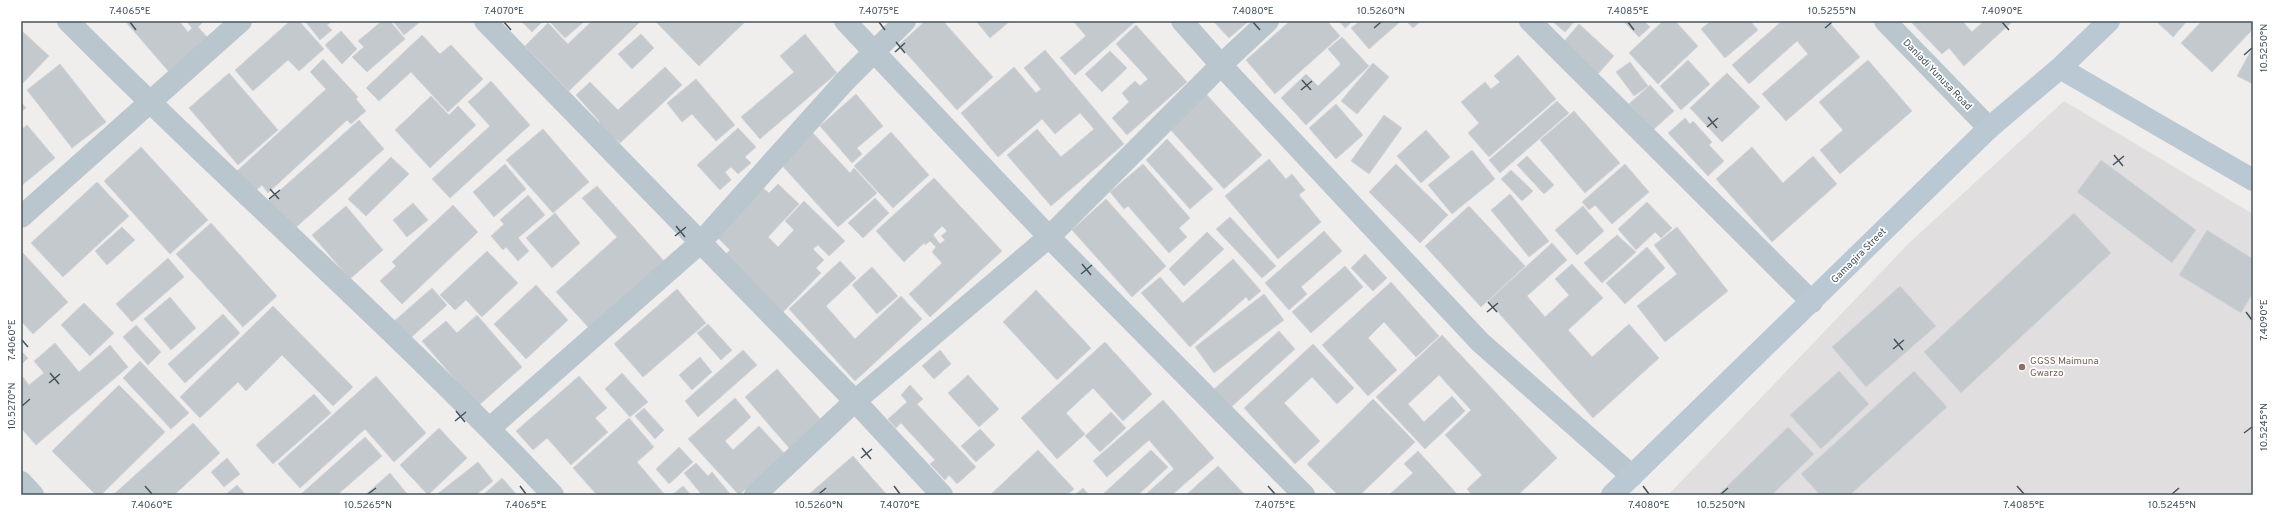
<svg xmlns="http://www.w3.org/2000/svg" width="2274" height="516" viewBox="0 0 2274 516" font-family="Overpass,sans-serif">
<rect width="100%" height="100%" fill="#f0eded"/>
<!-- education -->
<path fill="#e1dedf" d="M2064 101 2253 214V495H1668L1910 242Z"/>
<!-- building -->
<path fill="#c4c9cd" stroke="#d1d4d9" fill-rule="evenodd" d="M125 21H179L188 32 192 28 186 21H204L198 27 209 39 170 73Z
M290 21H299L324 49 299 71 288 60 253 91 235 70Z
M305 21H332L327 25 332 30 320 40Z
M382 21H390L405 39 367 72 352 57 364 47 358 41Z
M393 21H421L404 35Z
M521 21H543L532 32Z
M549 21H585L565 38Z
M592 21H641L569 91 525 46 548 23 568 44Z
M655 21H746L699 66Z
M925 21H943L993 77 957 110 899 45Z
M976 21H1010L990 38Z
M1073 21H1136L1075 75 1060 58 1086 36Z
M1213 21H1249L1229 38Z
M1290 21H1327L1340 36 1275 94 1246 60Z
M1339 21H1353L1345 28Z
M1360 21H1401L1369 49 1351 28Z
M1406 21H1421L1413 28Z
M1552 21H1575L1565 32Z
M1644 21 1650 27 1639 37 1624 22Z
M1663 21H1675L1698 46 1658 84 1629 53Z
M1711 21H1750L1758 30 1725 58 1701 29Z
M1782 21H1828L1860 57 1786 121 1762 94 1808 54 1797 41 1749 84 1732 65Z
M1910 21H1962L1972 32 1984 21H2013L1964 66 1949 48 1942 54Z
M2156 21H2187L2173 37Z
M2202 21H2253V29L2212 72 2181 43Z
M1579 24 1614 56 1596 76 1561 45Z
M1136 25 1187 82 1127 135 1112 118 1129 102 1122 93 1135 81 1140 86 1148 79 1116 44Z
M21 30 49 56 21 85Z
M341 31 357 49 342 64 325 45Z
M641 34 654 48 632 69 618 54Z
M805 34 837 73 760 139 741 117 794 72 780 56Z
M422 35 440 54 451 45 483 79 448 112 411 72 379 101 366 88Z
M1342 37 1369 66 1306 125 1281 98 1306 74 1318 86 1341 64 1328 49Z
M2253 47V84L2237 76Z
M1045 50 1124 144 1051 206 1007 155 1037 129 1061 157 1094 129 1080 113 1055 134 1042 119 998 157 961 113 1014 67 1036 93 1041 89 1024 68Z
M1110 51 1127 68 1102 92 1085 74Z
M1518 55 1556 99 1489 157 1468 133 1479 123 1461 102 1485 82 1491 89 1500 82 1494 76Z
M323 59 358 97 356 99 366 111 351 124 347 120 268 193 262 185 255 191 237 171 326 89 310 72Z
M1688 60 1710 84 1681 110 1660 86Z
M1868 60 1912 111 1840 174 1820 150 1843 130 1819 102Z
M1630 62 1648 86 1634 96 1616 72Z
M1373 63 1389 77 1357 114 1341 101Z
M60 64 106 122 72 148 27 90Z
M665 67 682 85 620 143 616 139 613 142 598 124 600 122 576 95 590 82 618 110Z
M229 73 278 130 238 165 189 108Z
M1727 73 1760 107 1722 142 1690 108Z
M696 79 735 125 716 141 692 114 682 122 667 103Z
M491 81 530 125 450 198 432 179 490 126 468 102Z
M1650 85 1674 111 1653 130 1629 104Z
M856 94 883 126 857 148 862 154 852 163 820 126Z
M1206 94 1262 155 1224 189 1169 128Z
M431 96 449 115 458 106 476 125 430 168 395 130Z
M1557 101 1569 113 1500 173 1489 160Z
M21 102 26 108 21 112Z
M1336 104 1363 135 1336 159 1309 128Z
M1574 111 1620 163 1585 193 1540 140Z
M1384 115 1402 128 1369 174 1351 161Z
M1685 118 1690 124 1693 121 1712 142 1709 145 1724 161 1708 176 1668 133Z
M359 120 384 149 293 230 268 201Z
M27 125 55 158 21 186V130Z
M738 128 756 147 745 157 751 163 738 174 731 167 725 172 731 180 720 190 697 165Z
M543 129 589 182 553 213 506 160Z
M1426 130 1450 157 1421 183 1397 156Z
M811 131 850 173 854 168 877 193 838 227 778 161Z
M891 132 929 175 893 208 854 166Z
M1167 139 1213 189 1190 209 1146 160Z
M141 147 208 220 170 254 104 181Z
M1752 147 1783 183 1813 156 1837 184 1772 242 1716 179Z
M1472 150 1495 179 1452 214 1428 185Z
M1527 156 1554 185 1544 194 1517 165Z
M391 157 409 174 366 216 348 199Z
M1269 159 1286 179 1292 174 1305 190 1299 195 1321 222 1278 259 1225 196Z
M2101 160 2196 230 2172 263 2077 192Z
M505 164 526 189 494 217 473 192Z
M1143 164 1190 218 1179 228 1187 237 1169 253 1128 206 1124 209 1110 192Z
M1396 164 1448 215 1420 243 1369 192Z
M1625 164 1649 192 1612 224 1595 205 1589 210 1582 202Z
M1511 170 1533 191 1522 201 1501 179Z
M934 178 1002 251 930 317 909 294 942 263 932 252 936 247 930 241 925 245 924 243 904 262 876 231ZM942 226 947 231 941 236 945 240 940 244 933 235Z
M97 182 129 216 63 277 31 243Z
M778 184 799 204 768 237 778 247 794 230 785 221 804 201 845 241 829 256 818 245 813 249 824 260 816 268 821 273 783 312 725 255 730 250 716 236 763 188 769 193Z
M597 186 664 261 589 328 556 292 617 237 582 198Z
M1510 194 1549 241 1529 257 1491 210Z
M528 195 545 215 518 238 529 251 518 261 506 247 503 250 491 236 504 224 500 220Z
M875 198 889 213 863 238 848 223Z
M1106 199 1166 266 1132 297 1072 230Z
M1647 202 1672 228 1661 238 1655 232 1636 250 1618 229Z
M413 203 428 220 407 237 393 220Z
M453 205 478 232 402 304 380 281 396 266 392 262Z
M346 206 383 250 350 279 312 235Z
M1469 206 1525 266 1481 307 1425 246Z
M1583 206 1604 231 1577 255 1555 230Z
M555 213 580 243 552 268 526 238Z
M2074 213 2111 253 1961 393 1924 352Z
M1230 217 1276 266 1262 278 1216 229Z
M211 223 277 296 243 327 176 254Z
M122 227 135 240 107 265 95 251Z
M1677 227 1728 291 1665 342 1637 306 1677 274 1654 245Z
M2207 230 2253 259V293L2241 313 2179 275Z
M1324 231 1342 251 1301 287 1307 294 1289 310 1265 283Z
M1207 232 1224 249 1184 286 1169 269Z
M1617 235 1636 252 1602 283 1584 263Z
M1552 243 1567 260 1527 296 1545 317 1569 295 1555 279 1572 264 1603 298 1568 330 1592 357 1629 324 1659 358 1593 418 1488 301Z
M1647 247 1665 268 1625 304 1606 283Z
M487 251 518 283 482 317 466 300 455 310 440 295Z
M23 253 68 302 33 334 21 321V255Z
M1365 254 1387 278 1373 291 1351 268Z
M168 258 184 277 132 322 116 304Z
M1233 259 1261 291 1249 301 1246 297 1190 347 1141 293 1160 277 1183 303Z
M840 261 856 278 826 306 855 339 901 296 922 319 855 381 789 309Z
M1345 266 1363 287 1311 333 1292 312Z
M872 267 898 296 877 314 852 285Z
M1391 282 1439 336 1416 357 1384 322 1368 338 1397 370 1368 396 1322 345Z
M536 285 568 320 526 359 494 324Z
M1900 286 1936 326 1866 387 1832 347Z
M432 288 447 305 407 341 392 323Z
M677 289 706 323 643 377 614 344Z
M1036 290 1091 348 1057 380 1003 322Z
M1264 294 1284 320 1214 373 1195 347Z
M170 297 196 328 171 350 144 319Z
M84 303 114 333 90 356 61 325Z
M273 306 353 387 333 406 282 355 246 391 238 382 200 418 180 397Z
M223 314 240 333 185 383 168 364Z
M477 315 522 367 478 406 422 341 446 321 457 333Z
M708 324 732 350 721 360 697 333Z
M136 325 161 352 148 365 123 337Z
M1279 331 1295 349 1229 409 1212 391Z
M1442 335 1557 458 1518 495H1472L1467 489 1482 475 1445 435 1471 410 1439 375 1408 404 1424 422 1452 396 1465 411 1425 449 1376 397Z
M1105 342 1152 394 1123 421 1093 388 1066 413 1085 434 1057 459 1021 418Z
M55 343 79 372 110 345 128 367 36 445 21 428V379L23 377 29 385 44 373 34 361Z
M1313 344 1354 388 1337 404 1312 377 1284 403 1320 441 1295 464 1244 408Z
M743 350 757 365 698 417 685 401Z
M940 350 951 364 934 379 922 366Z
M21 351 28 358 21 365Z
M700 357 712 372 692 390 679 375Z
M140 361 189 413 171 429 123 378Z
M777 369 822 421 790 449 745 397Z
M1839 371 1869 404 1821 449 1790 415Z
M1914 371 1947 407 1850 495H1820L1801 474Z
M622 373 648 402 630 417 605 389Z
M968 375 999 409 979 427 948 393Z
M376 376 426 433 394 462 365 429 300 488 278 464Z
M579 376 607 408 595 418 608 432 571 465 547 438 533 450 516 431Z
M119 385 165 432 101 495H96L52 451Z
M910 385 923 399 917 404 976 467 957 484 949 475 945 480 930 464 935 460 901 423 896 428 888 419 907 402 901 395Z
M314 394 331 413 273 464 256 445Z
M735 398 751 417 725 441 733 450 759 426 785 454 739 495 688 439Z
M1373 399 1415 442 1360 495H1338L1307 464Z
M1163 400 1214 458 1172 495H1145L1174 469 1149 440 1107 477 1093 461Z
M644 408 664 430 655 439 635 416Z
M1111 412 1126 428 1100 452 1085 436Z
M629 418 654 447 637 462 665 495H597L573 468Z
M193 423 220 453 174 495H113Z
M1788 427 1814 454 1772 495H1718Z
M439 428 467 458 428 495 400 465Z
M980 429 995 445 976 462 961 446Z
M365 437 382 456 337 495H300Z
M679 447 693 462 669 484 656 469Z
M1038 450 1074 489 1067 495H990Z
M1151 450 1168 467 1138 495H1102Z
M1418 451 1458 495H1430L1428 493 1426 495H1389L1413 473 1404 464Z
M853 456 887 495H808Z
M227 458 240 474 224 487 211 472Z
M478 462 493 481 476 495H436Z
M696 463 708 476 712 472 731 495H702L684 473Z
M1218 466 1245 495H1186Z
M390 473 408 495H365Z
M502 478 517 495H483Z
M237 485 246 495H225Z
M683 486 691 495H672Z
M1083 488 1089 495H1075Z"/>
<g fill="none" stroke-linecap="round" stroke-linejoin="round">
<!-- street -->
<path stroke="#bac6ce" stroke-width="22" d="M68 21C227 182 398 330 553 495
M485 21 855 401 942 495
M845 21 1049 237 1304 495
M1182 21 1221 65 1480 342 1632 476
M1530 21 1812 302
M1885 21 1989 128
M21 217 241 21
M490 428 700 243 845 81 905 21
M21 482 33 495
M755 495 855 401 1049 237 1221 65 1268 21"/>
<!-- secondary -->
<path stroke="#b9c8d3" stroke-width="22" d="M2060 68 2253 180
M1612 495 1989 128 2060 68 2109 21"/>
</g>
<!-- ticks -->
<path fill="none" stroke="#44535c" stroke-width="1.5" d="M130 22 136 30M504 22 511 30M879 22 885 30M1253 22 1260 30M1628 22 1634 30M2002 22 2009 30M1374 28 1381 22M1825 28 1832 22M896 42 905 53M895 52 905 43M2244 55 2252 48M1302 80 1311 90M1301 90 1312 81M1708 117 1717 128M1707 127 1718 118M2114 155 2123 166M2113 165 2124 156M270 189 279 199M269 199 280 190M676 226 685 237M675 236 686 227M1082 264 1091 275M1081 274 1092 265M1488 302 1497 312M1487 312 1498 303M2246 312 2252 320M1894 339 1903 350M22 340 28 347M1893 349 1904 340M50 373 59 384M49 383 60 374M22 406 30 399M456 411 465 422M455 421 466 412M2244 433 2252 427M862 448 871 459M861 458 872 449M145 486 152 494M520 486 526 494M894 486 900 494M1268 486 1275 494M1643 486 1649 494M2017 486 2024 494M368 494 376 488M819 494 826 488M1721 494 1728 488M2172 494 2179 488"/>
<!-- markers -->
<circle fill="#8d6e63" stroke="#fff" stroke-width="1.5" cx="2022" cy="367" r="4"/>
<g text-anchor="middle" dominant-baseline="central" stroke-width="3.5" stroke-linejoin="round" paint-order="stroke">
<!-- street labels -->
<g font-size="10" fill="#44535c" stroke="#fff">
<text transform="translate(1937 75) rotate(46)">Danladi Yunusa Road</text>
<text transform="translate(1859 256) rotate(-45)">Gamagira Street</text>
</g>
<!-- education labels -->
<g font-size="10" fill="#785e54" stroke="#fff" text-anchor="start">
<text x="2030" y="361">GGSS Maimuna<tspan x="2030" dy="12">Gwarzo</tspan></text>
</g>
</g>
<!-- border -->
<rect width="2274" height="516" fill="none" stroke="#ffffff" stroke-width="44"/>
<rect x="22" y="22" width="2230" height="472" fill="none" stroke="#44535c" stroke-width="1.5"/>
<g font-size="10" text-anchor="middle" fill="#44535c">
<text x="130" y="14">7.4065°E</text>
<text x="504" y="14">7.4070°E</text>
<text x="879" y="14">7.4075°E</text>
<text x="1253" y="14">7.4080°E</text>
<text x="1381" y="14">10.5260°N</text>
<text x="1628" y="14">7.4085°E</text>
<text x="1832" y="14">10.5255°N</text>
<text x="2002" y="14">7.4090°E</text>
<text transform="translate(2263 48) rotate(-90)" y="4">10.5250°N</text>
<text transform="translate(2263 320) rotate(-90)" y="4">7.4090°E</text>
<text transform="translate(11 340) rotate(-90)" y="4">7.4060°E</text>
<text transform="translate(11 406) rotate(-90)" y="4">10.5270°N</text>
<text transform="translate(2263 427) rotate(-90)" y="4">10.5245°N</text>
<text x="152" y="508">7.4060°E</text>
<text x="368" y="508">10.5265°N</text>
<text x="526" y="508">7.4065°E</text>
<text x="819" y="508">10.5260°N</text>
<text x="900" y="508">7.4070°E</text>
<text x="1275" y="508">7.4075°E</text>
<text x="1649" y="508">7.4080°E</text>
<text x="1721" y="508">10.5250°N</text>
<text x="2024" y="508">7.4085°E</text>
<text x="2172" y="508">10.5245°N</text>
</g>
</svg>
